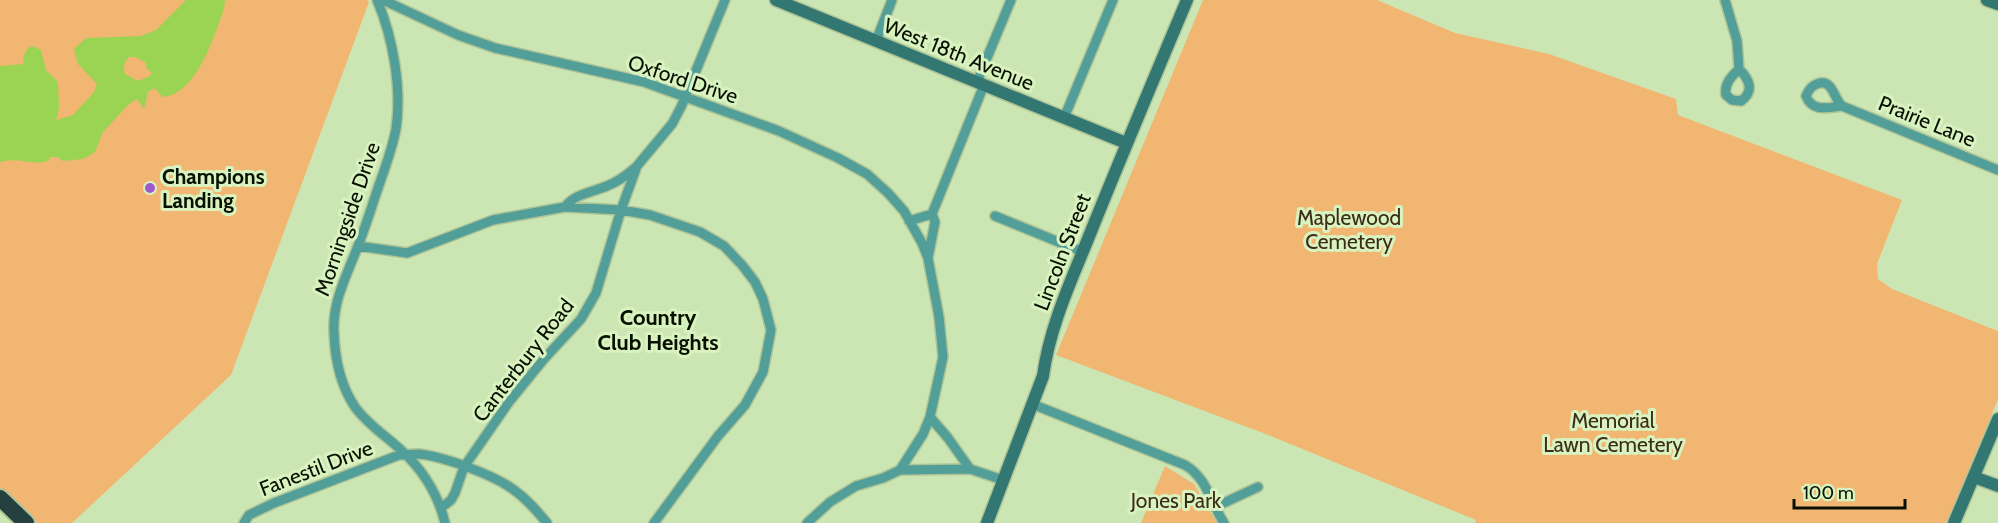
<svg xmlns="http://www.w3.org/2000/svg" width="1998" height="523" viewBox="0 0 1998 523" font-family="Cabin,sans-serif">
<rect width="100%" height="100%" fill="#cce6b3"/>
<!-- green -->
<path fill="#f1b772" d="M0 0H367L369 2 231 375 72 523H37L0 488Z
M1203 0H1377L1455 33 1549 54 1676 99 1678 115 1902 200 1877 264 1878 279 1892 289 1998 331V399L1947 523H1475L1476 520 1263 433 1056 355Z
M1165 466 1194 484 1217 523H1141Z"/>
<!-- water -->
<path fill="#9bd352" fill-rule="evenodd" d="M186 0H225L224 9C214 36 197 94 163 97L154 88 148 92 144 109 137 99 128 105 103 132 95 152 83 159 63 161 57 157H49V160C34 167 19 156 0 162V66L24 64 23 58 27 49 32 46 41 50 46 70 58 82 59 108 56 120 73 115 94 92 97 84 78 64 74 49 86 38 141 36 156 30ZM129 57H135L145 62 147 69 152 73 150 76 138 81 125 74C123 67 124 62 129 57Z"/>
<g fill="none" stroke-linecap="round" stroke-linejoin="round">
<defs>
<path id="street" d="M377 0C393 37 402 89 396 129 392 150 384 171 377 191 371 209 365 228 358 246 347 275 332 302 334 333 335 359 340 385 355 407 367 424 386 436 401 450 423 470 438 494 445 523
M383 0 458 35 495 48 644 82 779 131 838 158 867 174 888 193 904 211 922 243 928 258
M1725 0 1737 41 1739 69
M876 41 892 0
M1739 69C1749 79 1755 91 1741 101L1732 100 1726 95C1724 84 1731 77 1739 69Z
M977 82 1011 0
M1842 106C1827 108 1812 112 1806 96 1809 89 1812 85 1820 83 1833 81 1834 99 1842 106L1998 170
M1064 118 1113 0
M565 207C574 194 593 192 607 186 617 182 627 175 635 168
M995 216 1083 252
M909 221 932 214
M358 246 407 253 493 220 565 207 621 210 650 215 700 232 724 246 742 265 755 282 763 299 771 330 763 372 745 405 718 436 654 523
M1032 404 1185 465C1207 478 1211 503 1224 523
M970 469 1003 480
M900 470 970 469 948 438 930 417
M1215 507 1258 487
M441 508 451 500 455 493 464 467 509 402 544 359 581 319 596 293 621 210 637 166 672 124 681 107 725 0
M244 523 249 515 274 503 399 455C405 455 412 454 418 454 443 456 494 475 514 490 527 499 537 511 547 523
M807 523 830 502 856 486 883 478 900 470 923 434 930 417 943 357 939 317 928 258 935 222 932 214 984 85"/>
<path id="secondary" d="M776 0 1126 143
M1987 0 1998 4
M1974 477 1998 486
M987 523 1043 376C1050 324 1073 277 1092 229 1123 152 1155 76 1187 0
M1954 523 1998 419"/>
<path id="highway" d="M0 498 26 523"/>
</defs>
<!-- street casing -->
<use href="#street" stroke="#adc497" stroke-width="12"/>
<!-- secondary casing -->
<use href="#secondary" stroke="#adc497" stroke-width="15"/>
<!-- highway casing -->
<use href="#highway" stroke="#adc497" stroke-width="20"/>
<!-- street -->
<use href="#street" stroke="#529e99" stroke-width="9"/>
<!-- secondary -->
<use href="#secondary" stroke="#337773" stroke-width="12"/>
<!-- highway -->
<use href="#highway" stroke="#25413f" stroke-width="16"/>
</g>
<!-- markers -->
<circle fill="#9e59cd" stroke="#d9f3c0" stroke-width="2" cx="150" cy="188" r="6"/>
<g text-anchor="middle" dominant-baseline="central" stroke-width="6" stroke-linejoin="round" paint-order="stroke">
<!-- street labels -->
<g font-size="21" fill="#081002" stroke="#d9f3c0">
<text transform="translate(959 54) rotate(22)">West 18th Avenue</text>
<text transform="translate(683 79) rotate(18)">Oxford Drive</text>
<text transform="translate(1927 121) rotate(22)">Prairie Lane</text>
<text transform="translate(347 219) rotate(-71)">Morningside Drive</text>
<text transform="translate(1062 252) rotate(-69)">Lincoln Street</text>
<text transform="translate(523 360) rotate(-52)">Canterbury Road</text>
<text transform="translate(316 468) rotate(-21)">Fanestil Drive</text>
</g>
<!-- poi labels -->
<g font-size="21" font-weight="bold" fill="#081002" stroke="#d9f3c0" text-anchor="start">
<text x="162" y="176">Champions<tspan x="162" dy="24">Landing</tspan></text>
</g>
<!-- park labels -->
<g font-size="21" fill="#3d2c19" stroke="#d9f3c0">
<text x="1349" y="217">Maplewood<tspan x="1349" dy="24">Cemetery</tspan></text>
<text x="1613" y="420">Memorial<tspan x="1613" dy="24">Lawn Cemetery</tspan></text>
<text x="1176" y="500">Jones Park</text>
</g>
<!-- neighbourhood labels -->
<g font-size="22" font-weight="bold" fill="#081002" stroke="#d9f3c0">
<text x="658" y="317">Country<tspan x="658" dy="25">Club Heights</tspan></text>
</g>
</g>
<!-- scale -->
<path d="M1794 499v9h111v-9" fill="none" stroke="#081002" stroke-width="3"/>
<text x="1803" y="499" font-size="18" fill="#081002" stroke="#d9f3c0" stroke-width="4.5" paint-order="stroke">100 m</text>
</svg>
